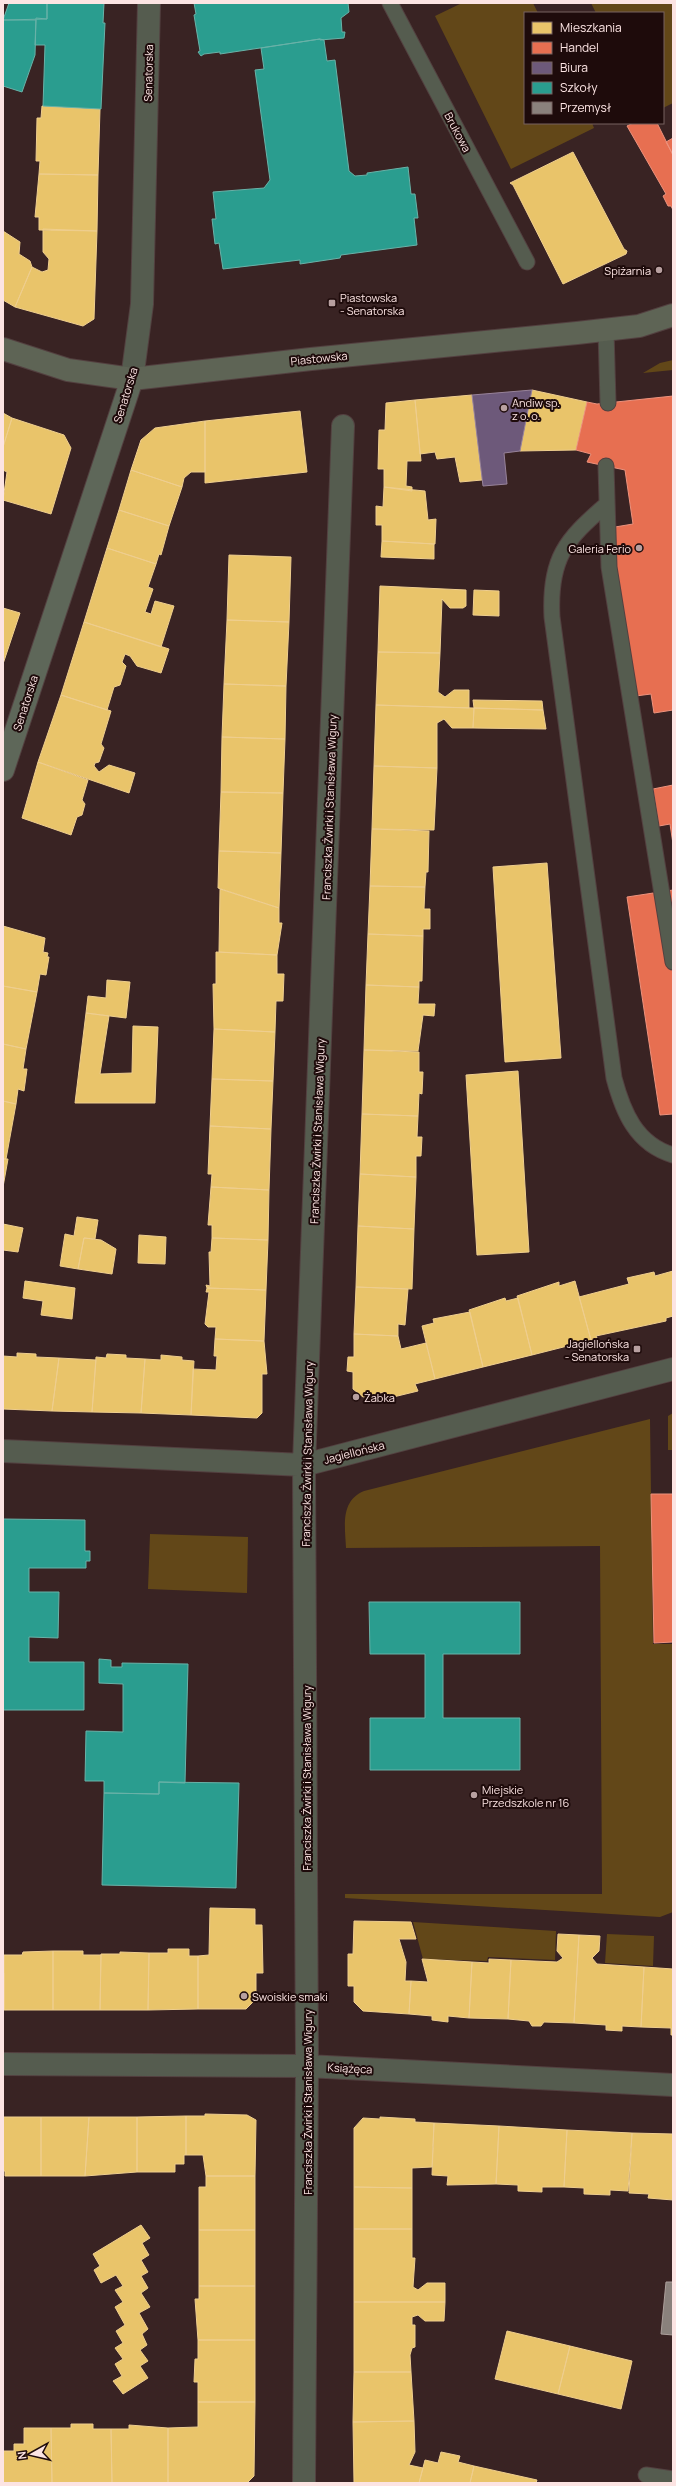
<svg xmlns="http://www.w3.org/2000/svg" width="676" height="2486" viewBox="0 0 676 2486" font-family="Manrope,sans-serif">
<rect width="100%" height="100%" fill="#392323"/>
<!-- green -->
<path fill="#624718" d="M462 3H533L538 13H525V123H592L594 128 511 169 435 16Z
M591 3H673V103L663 108V13H596Z
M673 360V370L643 373 660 363Z
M673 1413V1450H668V1416Z
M650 1419 653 1644H673V1912L660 1917 345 1898V1894H602L600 1546 346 1548C345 1526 340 1501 364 1491Z
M150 1534 248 1537 247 1593 148 1589Z
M413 1922 556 1931 555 1960 488 1957 487 1961 423 1959Z
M607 1934 654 1936 653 1966 605 1963Z"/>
<!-- homes -->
<path fill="#e9c46a" stroke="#efce8e" d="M42 106 100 109 98 175 39 174 40 161H36L37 118H41Z
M573 152 624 249 627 251 626 254 563 284 513 185 510 183Z
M39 174 98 175 97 231 39 230V217H35Z
M43 229 97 231 94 319 83 326 15 307 32 267 42 272 48 270 49 259 43 252Z
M3 231 20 242 19 254 30 261 32 267 15 307 3 300Z
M532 390 587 402 576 450 520 451Z
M472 395 482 480 460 482 455 457 437 459 435 452 420 454 415 400Z
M415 400 421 461H407L406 486 412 487V491L384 487V469H378L379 430H385L386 403Z
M300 411 307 472 205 483V421Z
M3 413 12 418 3 447Z
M12 418 64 435 71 448 51 514 3 500 7 472 3 470V447Z
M205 421V472H191L184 478 182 487 131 470 141 440 155 428Z
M131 470 182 487 169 526 119 510Z
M384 487 425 491 428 520 436 519 435 544 382 541V525H376V506L383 507Z
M119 510 169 526 161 555 159 554 156 564 107 548Z
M382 541 434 544V559L381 557Z
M107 548 156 564 148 587 153 589 145 612 151 614 155 601 174 606 161 647 84 622Z
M229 555 291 557 289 622 227 620Z
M380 586 466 590V606L463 608H450L442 599 440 653 378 652Z
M474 590 499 591V616L473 615Z
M3 608 20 613 3 664Z
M227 620 289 622 286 686 224 684Z
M84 622 169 649 161 673 137 666 130 656 125 654 122 662 126 666 120 685 114 687 107 710 61 695Z
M378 652 440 653 438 692 445 697 454 690H469V708L376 705Z
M224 684 286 686 285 739 222 737Z
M61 695 111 711 101 744 104 748 99 762 95 763 94 766 99 772 109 765 135 773 129 793 38 762Z
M473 700 542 701 543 710 474 708Z
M376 705 474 708 473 728H452L444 719 437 723V768L374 766Z
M474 708 543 710 546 729 473 728Z
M222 737 285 739 283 793 221 792Z
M38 762 88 780 82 800 85 804 82 815 77 817 71 835 22 818Z
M374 766 437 768 434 830 372 829Z
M221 792 283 793 281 853 219 851Z
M372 829 429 831 428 872H426L425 887 370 886Z
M219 851 281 853 279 908 218 888Z
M547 863 561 1058 505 1062 493 867Z
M370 886 425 887 424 909H430V929H423V936L368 934Z
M220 889 279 908V923H282L277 955 219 952Z
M3 926 45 938 43 952 48 953 47 957H49L46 975 40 974 37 992 3 986Z
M368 934 423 936 422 981H419V987L366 985Z
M216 952 277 955V974H284L283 1001H276L275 1032 214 1029 213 984H216Z
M107 980 130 982 126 1018 86 1013 88 996 106 998Z
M366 985 419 987 418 1004H435L434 1016 423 1015 418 1051 364 1050Z
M3 986 37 992 26 1049 3 1044Z
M86 1013 109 1016 100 1074 132 1073 133 1026 158 1027 155 1103H75Z
M214 1029 275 1032 273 1081 212 1079Z
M3 1044 26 1049 23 1069H27L24 1091 18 1089 16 1104 3 1101Z
M364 1050 419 1052V1072H423L422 1094 419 1093 418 1116 362 1114Z
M518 1071 529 1252 477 1255 466 1075Z
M212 1079 273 1081 271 1129 210 1126Z
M3 1101 16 1104 6 1159H3Z
M362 1114 418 1116 417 1137H422L421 1156H416V1177L360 1174Z
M210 1126 271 1129 269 1190 211 1187 212 1174H208Z
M3 1159H8L3 1187Z
M360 1174 416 1177 414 1229 358 1226Z
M211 1187 269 1190 268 1240 212 1238V1225H208Z
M77 1217 98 1220 95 1239 84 1238 78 1269 60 1266 65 1234 74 1236Z
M3 1224 23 1228 18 1252 3 1250Z
M358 1226 414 1229 412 1289 356 1287Z
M139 1235 166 1237 165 1264 138 1263Z
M84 1238 101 1240 116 1249 112 1274 78 1269Z
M212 1238 268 1240 266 1290 207 1288 206 1285 210 1286 209 1252H211Z
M673 1271V1316L666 1318V1321L596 1336 597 1338 591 1340 579 1297 629 1284 627 1278 654 1272 655 1276Z
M25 1281 75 1288 72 1319 41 1315 43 1301 23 1298Z
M575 1281 591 1340 532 1355 517 1296 559 1282V1286Z
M356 1287 408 1289 405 1325 398 1324V1336L354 1334Z
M207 1288 266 1290 264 1341 215 1339 216 1327H208L205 1324 209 1292H206Z
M505 1298 506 1301 518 1298 532 1355 483 1367 469 1310Z
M470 1312 483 1367 435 1379 422 1326 434 1323 433 1319Z
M354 1334 398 1336 401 1349 426 1343 435 1379 415 1384 418 1391 385 1399 384 1392 363 1397 353 1389V1372L347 1371 348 1357H354Z
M215 1339 264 1341 267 1374H262V1413L257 1418 191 1415 193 1369 216 1370 217 1356H214Z
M17 1353 36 1354V1357L59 1358 52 1411 3 1409V1356L17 1357Z
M107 1354 126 1355V1358L145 1359 141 1413 92 1412 96 1357 106 1358Z
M161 1355 182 1357V1360L194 1361 191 1415 141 1413 145 1359 161 1360Z
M59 1358 96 1360 92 1412 52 1411Z
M210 1908 255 1909V1925H262L263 1973H256V1999L246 2009H198V1956L209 1955Z
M354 1921 411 1922 416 1939H399L406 1962 405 1981H411L409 2014 363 2011 354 2002V1986H348V1954H353Z
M558 1934 579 1935 574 2023 544 2022 541 2026H532L529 2021 508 2019 511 1960 557 1962 563 1958 557 1951Z
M579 1935 600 1936 599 1951 592 1958 597 1964 644 1967 641 2027 622 2026V2031L606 2030V2025L574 2023Z
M168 1949H189V1956H198V2009L148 2010 149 1953H168Z
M53 1951V2010H4V1955H22L23 1952Z
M53 1951H83V1955H101L100 2010H53Z
M120 1952 149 1953 148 2010H100L101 1954H120Z
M422 1959 472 1962 469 2018 448 2016V2022L432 2020V2016L409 2014 411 1981 428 1982Z
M489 1959 511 1960 508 2019 469 2018 472 1962 489 1963Z
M644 1967 673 1969V2035H671V2028L641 2027Z
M3 1973H4V2010H3Z
M205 2114 247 2115 256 2120 255 2176H206L203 2155H186V2116H205Z
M186 2116V2155H184V2164H175V2172H137V2117Z
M3 2117H41V2176H5V2171H3Z
M41 2117H89L85 2176H41Z
M89 2117H137V2172L85 2176Z
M380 2117 415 2119V2122L434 2123 432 2167 412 2168V2188L354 2187V2128L363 2118 380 2119Z
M434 2123 499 2126 496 2184 447 2185 448 2176 432 2175Z
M499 2126 567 2130 564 2187H542V2192L518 2191V2185L496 2184Z
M567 2130 632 2133 628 2191 610 2190V2195L584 2194V2188L564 2187Z
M632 2133 673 2134V2200L648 2198 649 2194 629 2193Z
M206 2176H255V2230H199V2187H206Z
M354 2187 412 2188V2229H354Z
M141 2225 150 2238 142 2243 149 2255 141 2260 148 2272 141 2276 148 2288 141 2293 150 2307 139 2313 148 2329 142 2334 147 2345 140 2350 148 2361 140 2366 148 2378 123 2394 113 2381 122 2376 115 2364 123 2359 115 2348 123 2343 116 2331 125 2325 115 2307 123 2302 115 2290 123 2286 116 2275 101 2283 94 2270 100 2266 93 2254Z
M354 2229H412V2258H415L413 2287 418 2290 427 2283H445V2302H354Z
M199 2230H255V2286H199Z
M199 2286H255V2340H198L195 2299H199Z
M354 2302H445L444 2321H425L418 2315 412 2317V2325H415V2347L412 2348 410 2355 411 2372H354Z
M507 2331 570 2346 558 2394 495 2379Z
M198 2340H255V2402H198V2382H194L195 2359H198Z
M570 2346 632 2361 621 2409 558 2394Z
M354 2372H411L414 2421 353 2422Z
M198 2402H255L254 2476 247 2483H168V2428L198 2427Z
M414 2421 415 2452 409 2465 423 2468 419 2483H354L353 2422Z
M71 2424H93V2429H111L112 2483H52L51 2428H71Z
M129 2425 168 2428V2483H112L111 2429H129Z
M24 2428H51L52 2483H3V2451H14V2444H24Z
M441 2452 460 2456 458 2462 474 2466 470 2483H419L425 2460 438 2463Z
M474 2466 537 2480 536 2483H470Z"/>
<!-- shops -->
<path fill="#e76f51" stroke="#ed927d" d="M633 123H657L673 155V210L671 206H668L663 196 666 194 627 126Z
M673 138V155L666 142Z
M673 396V710L654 713 651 694 628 697 603 529 633 524 625 470 587 462 591 454 576 450 587 402 597 404Z
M673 785V844L670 824 659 826 653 789Z
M673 890V1114L660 1115 627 897Z
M651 1494H673V1642L654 1643Z"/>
<!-- offices -->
<path fill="#6d597a" stroke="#98839a" d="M532 390 520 451 504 453 507 484 483 486 472 395Z"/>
<!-- schools -->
<path fill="#2a9d8f" stroke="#69b2a8" d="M9 3H47V19L3 20Z
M47 3H104L103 23H105L101 109 43 106 45 45H35L36 18 47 19Z
M194 3H348L349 12 341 18 342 32H345L344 38 320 40V39L220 54V52L204 54 201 56 198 52 200 51 194 15 196 14Z
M3 20H36L35 55 22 92 3 86Z
M320 39 324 40 327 61 335 60 349 171 355 176 367 175V173L408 167 411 194H415L418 218H414L417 245 341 255 340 258 300 264V260L223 269 219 243 215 244 212 219H216L213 192 264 188 270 180 255 70 264 69 261 48Z
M3 1519 85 1520V1551H90V1561H86V1568H29V1592H59L58 1638 29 1637V1662H84V1710H3Z
M369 1602H520V1654H443V1718H520V1770H370V1718H425V1654H370Z
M99 1659 111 1660V1667H122V1663L188 1664 185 1783 159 1782V1794L104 1793V1781H85L86 1731 123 1732V1684L99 1683Z
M159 1782 239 1783 236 1888 102 1885 104 1793 159 1794Z"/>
<!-- industry -->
<path fill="#8a817c" stroke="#ac9f9b" d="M666 2282H673V2335L661 2334Z"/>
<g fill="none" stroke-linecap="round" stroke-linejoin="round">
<defs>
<path id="lane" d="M390 3 527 262
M606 330 608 403
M606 466 609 567 673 962
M607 504C565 540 549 559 552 617L614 1078C623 1112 636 1144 673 1155
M646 2475 673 2479"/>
<path id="street" d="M132 379 142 304 149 3
M3 1451 304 1465 673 1369
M3 2064 307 2066 673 2085
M304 2483 307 2066 304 1465 343 426"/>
<path id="secondary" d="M3 770 132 379"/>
<path id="primary" d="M3 349 68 370 132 379 311 359 577 333 639 326 673 315"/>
</defs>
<!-- lane casing -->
<use href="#lane" stroke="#534040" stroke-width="17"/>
<!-- street casing -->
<use href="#street" stroke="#534040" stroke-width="24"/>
<!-- secondary casing -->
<use href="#secondary" stroke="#534040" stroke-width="24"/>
<!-- primary casing -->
<use href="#primary" stroke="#534040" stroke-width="24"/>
<!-- lane -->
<use href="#lane" stroke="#555c4f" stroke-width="15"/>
<!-- street -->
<use href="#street" stroke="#555c4f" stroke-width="22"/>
<!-- secondary -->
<use href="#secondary" stroke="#5e6759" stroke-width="22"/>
<!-- primary -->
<use href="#primary" stroke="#5e6455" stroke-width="22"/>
</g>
<!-- markers -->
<g fill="#b8a0a0" stroke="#1e0b0b" stroke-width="1.5">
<circle cx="659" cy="270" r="4"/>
<rect x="328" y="299" width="8" height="8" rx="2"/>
<circle cx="504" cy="408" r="4"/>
<circle cx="639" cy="548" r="4"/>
<rect x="633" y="1345" width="8" height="8" rx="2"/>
<circle cx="356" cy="1397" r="4"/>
<circle cx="474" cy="1795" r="4"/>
<circle cx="244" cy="1996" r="4"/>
</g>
<g text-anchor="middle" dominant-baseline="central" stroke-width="4" stroke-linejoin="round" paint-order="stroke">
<!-- street labels -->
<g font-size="11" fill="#fce4e3" stroke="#1e0b0b">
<text transform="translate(148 73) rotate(-89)">Senatorska</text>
<text transform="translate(458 132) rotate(62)">Brukowa</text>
<text transform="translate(319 358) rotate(-6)">Piastowska</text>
<text transform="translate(125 395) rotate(-73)">Senatorska</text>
<text transform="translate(25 703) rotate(-72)">Senatorska</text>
<text transform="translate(329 807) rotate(-88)">Franciszka Żwirki i Stanisława Wigury</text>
<text transform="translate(317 1131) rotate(-88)">Franciszka Żwirki i Stanisława Wigury</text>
<text transform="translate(354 1452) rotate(-14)">Jagiellońska</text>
<text transform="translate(307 1454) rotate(-89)">Franciszka Żwirki i Stanisława Wigury</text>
<text transform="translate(306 1778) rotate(-90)">Franciszka Żwirki i Stanisława Wigury</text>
<text transform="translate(350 2068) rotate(3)">Książęca</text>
<text transform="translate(307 2102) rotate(-90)">Franciszka Żwirki i Stanisława Wigury</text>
</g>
<!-- poi labels -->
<g font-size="11" fill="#fce4e3" stroke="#1e0b0b" text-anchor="start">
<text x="651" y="270" text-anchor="end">Spiżarnia</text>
<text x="340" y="297">Piastowska<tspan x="340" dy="13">- Senatorska</tspan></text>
<text x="512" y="402">Andiw sp.<tspan x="512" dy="13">z o. o.</tspan></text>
<text x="631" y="548" text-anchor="end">Galeria Ferio</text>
<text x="629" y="1343" text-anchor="end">Jagiellońska<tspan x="629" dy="13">- Senatorska</tspan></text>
<text x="364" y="1397">Żabka</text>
<text x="482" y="1789">Miejskie<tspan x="482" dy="13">Przedszkole nr 16</tspan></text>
<text x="252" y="1996">Swoiskie smaki</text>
</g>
</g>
<!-- border -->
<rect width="676" height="2486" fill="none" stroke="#fce4e3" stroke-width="8"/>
<!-- legend -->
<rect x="524" y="12" width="140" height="112" fill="#1e0b0b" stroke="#776261"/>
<rect x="532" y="22" width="20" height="12" fill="#e9c46a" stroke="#776261"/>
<text x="560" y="32" font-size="12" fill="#fce4e3">Mieszkania</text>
<rect x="532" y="42" width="20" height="12" fill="#e76f51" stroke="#776261"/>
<text x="560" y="52" font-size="12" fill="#fce4e3">Handel</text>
<rect x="532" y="62" width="20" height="12" fill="#6d597a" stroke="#776261"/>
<text x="560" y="72" font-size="12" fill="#fce4e3">Biura</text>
<rect x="532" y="82" width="20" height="12" fill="#2a9d8f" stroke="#776261"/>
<text x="560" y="92" font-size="12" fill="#fce4e3">Szkoły</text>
<rect x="532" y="102" width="20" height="12" fill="#8a817c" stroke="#776261"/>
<text x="560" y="112" font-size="12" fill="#fce4e3">Przemysł</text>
<!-- north arrow -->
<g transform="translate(32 2454) rotate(262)" stroke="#1e0b0b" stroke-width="3" paint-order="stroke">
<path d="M0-3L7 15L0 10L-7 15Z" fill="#fce4e3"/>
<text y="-6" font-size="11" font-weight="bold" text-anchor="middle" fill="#fce4e3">N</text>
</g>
</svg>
